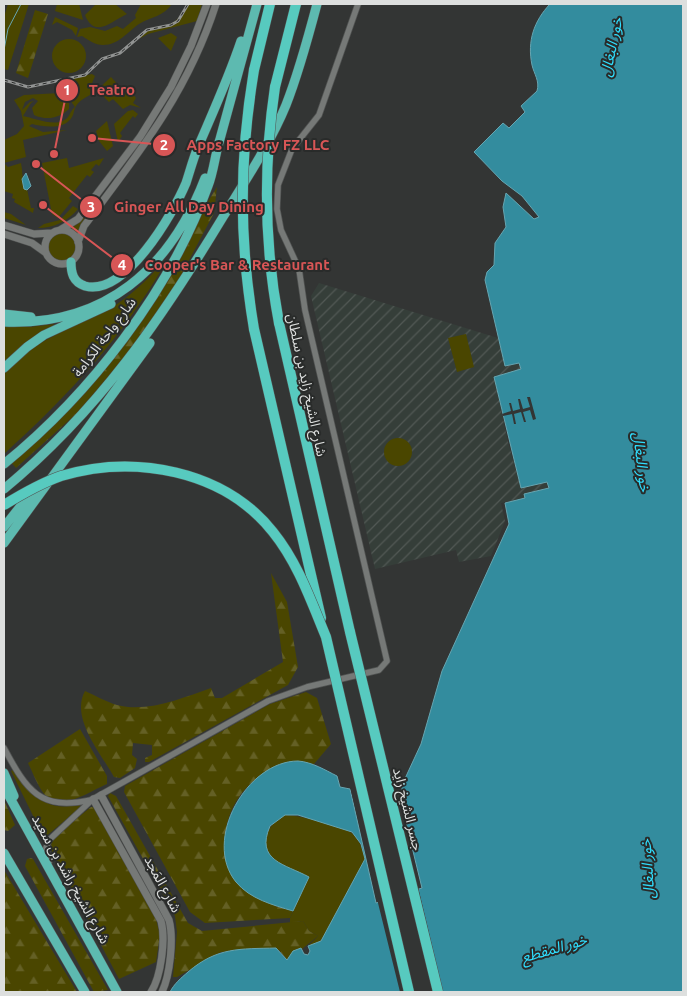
<svg xmlns="http://www.w3.org/2000/svg" width="687" height="996" viewBox="0 0 687 996" font-family="Ubuntu,'Noto Sans Arabic',sans-serif">
<defs>
<pattern id="industrial-furrows" width="10" height="10" patternUnits="userSpaceOnUse" patternTransform="scale(1.25)"><rect width="10" height="10" fill="#353e39"/><path d="M-1 1l2-2M0 10L10 0M9 11l2-2" fill="none" stroke="#525955"/></pattern>
<pattern id="forest-firs" width="22" height="20" patternUnits="userSpaceOnUse" patternTransform="scale(1.25)"><rect width="22" height="20" fill="#4a4600"/><path d="M5 1l3.5 6h-7zM16 11l3.5 6h-7z" fill="#646025"/></pattern>
</defs>
<rect width="100%" height="100%" fill="#333534"/>
<!-- industrial -->
<path fill="url(#industrial-furrows)" d="M319 283 498 338 505 366 519 363 521 369 508 373 498 395 508 442 521 488 547 481 550 488 524 494 525 498 501 503 505 521 491 556 459 562 456 550 375 569 311 296Z"/>
<!-- grass -->
<path fill="#4a4600" d="M8 4H29L8 70 4 69V17Z
M57 4H79L83 20 55 11Z
M96 4H115L127 14C113 20 95 40 85 15Z
M141 4H172C164 16 151 17 139 24 127 32 119 45 103 45 95 45 88 40 82 36L77 37 80 29 90 27 105 31 117 26 123 29 136 18 135 15Z
M188 4H202L197 21 148 34 141 38 139 36C164 18 170 36 188 4Z
M55 17 78 28 76 36 72 30 57 22 52 25Z
M171 33 177 37 171 51 158 38Z
M52 56a17 17 0 1 1 34 0a17 17 0 1 1-34 0Z
M92 74 95 76 90 88 97 90 111 77 122 89 126 86 136 98 133 103 141 108 130 105 123 109 113 99 109 102 97 90C92 95 81 98 76 106 74 109 74 114 72 117 65 130 44 127 32 124L29 126 43 132 67 130 23 140 26 157 4 163V140L17 134 24 126 21 111 14 100 24 95 60 93 69 100V109C59 118 47 121 34 115L32 108 38 101 33 98 25 102 22 110 30 102 34 101 31 103 23 116C35 118 58 129 68 117 71 113 71 110 75 107L65 93H73L71 79Z
M133 110 138 114 135 118 133 116 120 133 122 136 118 142 114 124 128 111Z
M107 121 113 146 107 151 99 141 96 131Z
M67 158 69 168 104 158 99 166 96 164 91 170 94 172 90 177 87 175 69 198 72 201 58 218 52 214 42 163Z
M4 163 8 167 21 163C23 172 22 180 24 189H27L31 208H34L33 213 14 202 15 199 12 198 13 194 4 191Z
M95 201 98 204 77 234 71 228 79 223Z
M73 206 78 209C68 221 54 228 38 228L44 224 60 220Z
M4 212 11 214 26 225 4 218Z
M47 248a15 15 0 1 1 30 0a15 15 0 1 1-30 0Z
M164 261 166 262C123 337 68 396 4 454V373C32 340 72 329 109 309 130 297 148 279 164 261Z
M55 324 29 341 4 362V325L29 327Z
M466 334 474 367 457 372 448 338Z
M384 452a14 14 0 1 1 28 0a14 14 0 1 1-28 0Z
M13 770C33 792 45 814 79 804L81 807 44 838 11 771Z
M285 815C297 815 346 826 353 834 360 841 363 850 365 859L321 941 308 946 318 936 309 931 303 921 290 923V918L309 877C299 872 286 869 277 862 257 847 266 824 285 815Z"/>
<!-- forest -->
<path fill="url(#forest-firs)" d="M35 10 48 14 28 78 16 73Z
M217 187 214 213 177 283 135 345 77 413 16 468 8 459 63 411 139 321 196 227 204 208Z
M271 573 287 602 298 667 288 685 149 762H145V758L152 755V745L133 743 132 755 137 759 135 768 120 778 114 777C101 753 70 718 85 691 95 695 106 702 117 705 148 713 182 698 211 688L215 698H222L283 662Z
M306 692 317 698 331 744 314 764C273 757 233 787 226 829 224 842 225 855 228 868L275 906 293 911 290 918 205 923 190 912 124 792 125 786 270 704Z
M80 729 107 776V784C90 791 62 812 45 795 38 787 33 773 28 763Z
M110 793 116 796 188 923 202 931 303 921 309 931 318 936 302 949H298L287 960 279 950 221 952 177 977H173L177 932 175 916 108 796Z
M4 800 15 825 8 831 4 830Z
M91 807H94L156 919 160 935 156 962 119 979 52 852 51 842 55 836Z
M31 858 33 859 108 990 94 992 25 866 27 859Z
M4 870 77 992H4Z"/>
<!-- water -->
<path fill="#338c9e" stroke="#66a5b1" d="M550 4H683V992H170C174 984 181 978 188 972 217 947 240 949 276 948L287 960 293 951 301 948 304 954 308 955 310 951 308 946 321 941 365 859 361 844 352 832 298 815H285L270 826C255 861 285 864 309 877L293 911C273 905 250 899 236 882 202 840 247 761 298 761 312 762 325 770 337 776L340 787 350 789 376 903 422 888 402 806V785L421 744 442 671 509 524 505 503 525 498 524 494 549 488 547 482 521 488 494 377 521 369 519 363 505 366 485 280 487 272 494 265 495 243 506 227 503 207 506 193 534 219 539 217 522 196 502 181 474 152 503 123 509 128 525 112 521 106 537 91C540 81 534 74 532 65 527 41 534 21 550 4Z
M26 173 31 186 27 190 24 189 22 179Z"/>
<!-- pier -->
<path fill="#333534" d="M527 397H530L536 419 533 420 530 410 523 412 526 422H524L521 412 514 414 516 424H514L512 414 503 416 502 414 511 411 509 403H511L513 411 520 409 518 399H520L523 409 530 407Z
M350 787 353 789 376 892Z
M418 887 443 992H400L377 899Z"/>
<g fill="none" stroke-linecap="round" stroke-linejoin="round">
<!-- stream -->
<path stroke="#66a5b1" stroke-width="1" d="M4 50 8 29 21 4"/>
<defs>
<path id="minor" d="M4 748C27 791 40 811 91 800
M49 862 46 848 49 840 93 799 268 701 307 687 379 670 387 661 305 310 299 269 281 230 277 209 278 185 292 149 319 115 358 4"/>
<path id="tertiary" d="M4 225 34 234 52 233
M45 247a17 17 0 1 1 34 0a17 17 0 1 1-34 0Z
M60 230 78 219 140 137 171 87 191 46 207 4
M4 234 32 243 46 253
M78 242 84 226C139 153 188 92 216 4
M101 795 169 920C174 939 170 975 162 992
M93 799 161 921C166 939 161 977 151 992"/>
<path id="trunk" d="M71 262C71 273 73 282 85 286 125 297 173 214 186 183 190 171 193 159 198 147 213 112 229 77 241 41
M4 314 31 317
M4 322C105 326 170 269 205 178
M4 368 27 347 44 335 111 304
M4 464C90 394 170 291 208 186 214 171 215 154 220 139 232 94 245 49 257 4
M4 489C99 410 160 321 223 217 245 181 270 144 286 105 299 72 308 38 317 4
M4 527 35 488
M4 543 150 343
M4 773 14 796
M4 787 117 992
M4 853 85 992"/>
<path id="motorway" d="M254 70 270 4
M275 87 296 4
M279 323 350 632
M254 329 321 618"/>
</defs>
<!-- minor casing -->
<use href="#minor" stroke="#515352" stroke-width="7"/>
<!-- tertiary casing -->
<use href="#tertiary" stroke="#515352" stroke-width="8"/>
<!-- trunk casing -->
<use href="#trunk" stroke="#515352" stroke-width="10"/>
<!-- motorway casing -->
<use href="#motorway" stroke="#515352" stroke-width="11"/>
<!-- minor -->
<use href="#minor" stroke="#767977" stroke-width="5.5"/>
<!-- tertiary -->
<use href="#tertiary" stroke="#767977" stroke-width="7"/>
<!-- trunk -->
<use href="#trunk" stroke="#5dbab0" stroke-width="9"/>
<!-- motorway -->
<use href="#motorway" stroke="#57cabf" stroke-width="10"/>
<defs>
<path id="rail" d="M4 80 28 87 85 75 102 59 120 53 147 30 171 25 178 21 188 4"/>
</defs>
<!-- rail casing -->
<use href="#rail" stroke="#919392" stroke-width="3"/>
<!-- rail -->
<use href="#rail" stroke="#292b2a" stroke-width="1" stroke-dasharray="4" stroke-linecap="butt"/>
<defs>
<path id="motorway-bridge" d="M254 70C239 160 239 240 254 329
M275 87C263 167 264 244 279 323
M4 505C22 494 41 483 61 476 134 454 224 470 273 532 298 563 311 601 326 637L409 992
M350 632 438 992"/>
</defs>
<!-- motorway-bridge casing -->
<use href="#motorway-bridge" stroke="#515352" stroke-width="11" stroke-linecap="butt"/>
<!-- motorway-bridge -->
<use href="#motorway-bridge" stroke="#57cabf" stroke-width="10"/>
</g>
<g text-anchor="middle" dominant-baseline="central" stroke-width="4" stroke-linejoin="round" paint-order="stroke">
<!-- street labels -->
<g font-size="14" fill="#dddfde" stroke="#292b2a">
<text transform="translate(104 337) rotate(-53)">شارع واحة الكرامة</text>
<text transform="translate(307 385) rotate(78)">شارع الشيخ زايد بن سلطان</text>
<text transform="translate(408 809) rotate(76)">جسر الشيخ زايد</text>
<text transform="translate(71 879) rotate(61)">شارع الشيخ راشد بن سعيد</text>
<text transform="translate(163 884) rotate(62)">شارع المَجد</text>
</g>
<!-- water labels -->
<g font-size="15" font-style="italic" fill="#2fdefe" stroke="#292b2a">
<text transform="translate(611 47) rotate(-78)">خور البغال</text>
<text transform="translate(642 462) rotate(83)">خور البغال</text>
<text transform="translate(647 869) rotate(-94)">خور البغال</text>
<text transform="translate(554 948) rotate(-16)">خور المقطع</text>
</g>
</g>
<!-- callouts -->
<path fill="none" stroke="#d85656" stroke-width="2" d="M54 154L67 90M92 138L164 145M36 164L91 207M43 205L122 265"/>
<g fill="#d85656" stroke="#292b2a" stroke-width="2">
<circle cx="54" cy="154" r="5"/>
<circle cx="92" cy="138" r="5"/>
<circle cx="36" cy="164" r="5"/>
<circle cx="43" cy="205" r="5"/>
<circle cx="67" cy="90" r="12"/>
<circle cx="164" cy="145" r="12"/>
<circle cx="91" cy="207" r="12"/>
<circle cx="122" cy="265" r="12"/>
</g>
<g font-size="15" text-anchor="middle" font-weight="bold" fill="#fff">
<text x="67" y="95">1</text>
<text x="164" y="150">2</text>
<text x="91" y="212">3</text>
<text x="122" y="270">4</text>
</g>
<g font-size="15" text-anchor="middle" font-weight="bold" fill="#d85656" stroke="#292b2a" stroke-width="4" stroke-linejoin="round" paint-order="stroke">
<text x="112" y="95">Teatro</text>
<text x="258" y="150">Apps Factory FZ LLC</text>
<text x="189" y="212">Ginger All Day Dining</text>
<text x="237" y="270">Cooper's Bar &amp; Restaurant</text>
</g>
<!-- border -->
<rect width="687" height="996" fill="none" stroke="#dddfde" stroke-width="10"/>
</svg>
